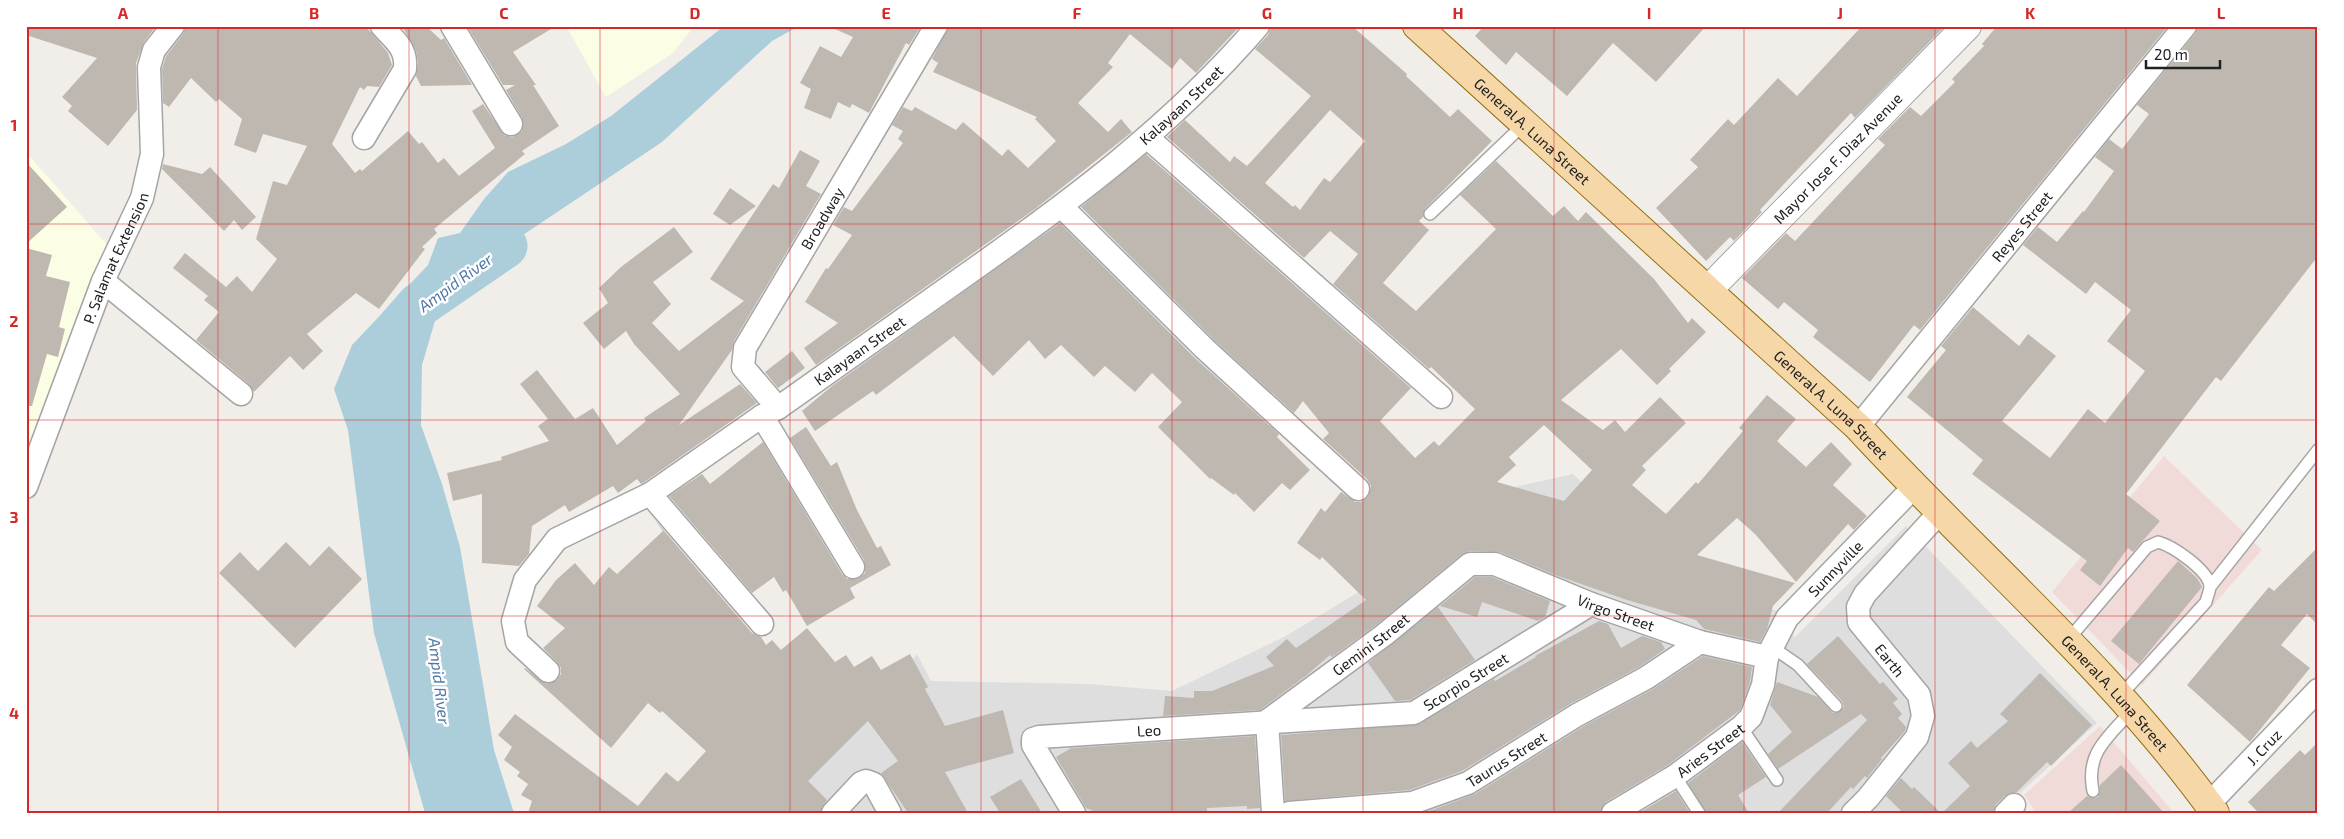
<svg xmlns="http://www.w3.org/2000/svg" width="2344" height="839" viewBox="0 0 2344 839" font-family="'Exo 2',sans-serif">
<rect width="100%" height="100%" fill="#f1eee9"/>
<!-- residential -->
<path fill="#dfdede" d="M1573 474 1672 567 1777 611 1795 637 1906 526 2097 723 2019 794 2024 813H779L917 654 931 681 1089 684 1172 691 1286 636 1375 582 1471 497Z"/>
<!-- commercial -->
<path fill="#f0dbd9" d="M2164 456 2262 550 2142 685 2052 592Z
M2100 726 2174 813H2036L2024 795Z"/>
<!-- education -->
<path fill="#fcfde5" d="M566 26H694L673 53 606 97Z
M26 152 114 253 26 467Z"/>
<!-- water -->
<path fill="#accedb" d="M724 26H799L772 41 662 142 445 287 422 365 421 425 442 484 460 547 494 750 514 813H425L374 633 348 430 334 389 352 345 428 265 438 238 460 233 484 199 508 172 566 144 611 116Z"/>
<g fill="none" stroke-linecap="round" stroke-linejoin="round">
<!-- river -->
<path stroke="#accedb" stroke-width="45" d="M398 329 419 305 505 246"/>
</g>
<!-- building -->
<path fill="#beb8b1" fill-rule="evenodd" d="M26 26H156L144 42 136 63 137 110 108 146 68 111 72 106 62 97 97 58 26 35Z
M186 26H364L371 32 388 53 392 65 379 87 367 86 364 90 360 87 332 144 355 173 360 169 362 171 408 131 419 144 422 142 438 163 444 158 459 176 495 148 472 111 483 104 504 135 512 137 522 131V118L506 90 515 85H503L467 26H556L513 52 536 85H533L559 126 522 151 525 154 434 229 437 233 422 247 425 249 379 309 356 293 307 334 323 351 303 370 290 356 254 392 249 384 196 340 219 312 204 300 208 296 173 268 185 253 226 287 237 276 252 292 277 259 256 239 273 181 287 185 307 146 263 134 256 153 234 145 242 119 219 99 216 102 191 78 169 107 163 103 162 69 166 56 183 34Z
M402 26H426L441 40 444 38 472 85 421 86 416 76 418 62 416 51Z
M828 26H921L909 45 906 43 869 113 852 104 850 108 838 102 831 119 804 108 811 89 800 83 820 46 841 57 853 37Z
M949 26H1240L1196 73 1180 58 1172 69 1130 34 1108 63 1113 67 1078 103 1108 132 1121 119 1132 132 1035 209 816 365 804 348 838 323 805 302 826 268 828 269 852 235 833 225 844 207 852 211 903 143 898 139 903 131 892 125 903 107 912 111 915 107 956 130 963 122 1002 156 1008 149 1028 168 1056 141 1035 119 1037 117 933 72 938 63 932 59Z
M1271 26H1352L1407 74 1406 76 1450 117 1458 109 1492 141 1425 209 1423 217 1419 221 1429 230 1383 283 1416 311 1496 229 1460 195 1496 161 1553 216 1564 206 1578 221 1586 212 1654 279 1688 323 1692 318 1706 332 1669 369 1671 371 1657 385 1621 349 1561 400 1603 430 1615 420 1625 432 1660 397 1686 423 1642 466 1646 470 1632 485 1666 514 1696 482 1698 484 1743 431 1739 428 1767 395 1796 419 1777 441 1806 467 1831 442 1852 464 1833 485 1867 516 1854 530 1848 524 1796 582 1755 534 1737 518 1697 555 1795 583 1773 606 1767 629 1760 642 1704 629 1696 620 1627 600 1558 576 1500 552 1470 551 1462 554 1376 625 1332 657 1330 655 1307 675 1260 710 1163 716 1165 696 1194 698V691H1212L1274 666 1266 657 1287 639 1296 648 1366 600 1322 557 1320 560 1297 543 1321 508 1325 512 1341 492 1355 502H1361L1368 497 1371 486 1367 479 1323 439 1329 433 1303 401 1294 413 1214 340 1081 207 1146 154 1411 388 1380 421 1415 458 1434 441 1439 446 1475 409 1431 367 1429 369 1333 284 1358 254 1330 231 1304 258 1167 137 1185 120 1230 162 1234 156 1247 166 1311 96 1255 49 1268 35ZM1330 110 1365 141 1330 182 1324 178 1300 210 1295 205 1293 207 1265 183ZM1544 425 1592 470 1564 501 1497 482 1516 465 1509 457Z
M1484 26H1706L1656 82 1613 43 1567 96 1516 52 1506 65 1475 36Z
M1862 26H1945L1855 118 1851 113 1783 185 1760 210 1762 212 1734 241 1730 237 1706 261 1656 208 1698 167 1690 160 1728 119 1734 125 1778 78 1797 96Z
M1997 26H2168L1920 330 1914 325 1870 382 1813 337 1818 330 1784 302 1778 309 1742 278 1786 233 1795 241 1885 145 1878 139 1910 107 1921 116 1955 82 1952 79 1984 46 1982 44Z
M2198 26H2318V256L2221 381 2216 377 2126 494 2160 521 2133 552 2128 548 2100 586 2080 570 2087 561 1972 474 1983 460 1907 397 1946 350 1941 346 1973 307 2019 346 2028 334 2056 356 2002 421 2050 458 2088 409 2105 423 2145 371 2107 341 2131 310 2095 282 2086 294 2023 245 2038 227 2057 242 2083 211 2084 212 2114 171 2095 157 2109 139 2122 149 2149 114 2137 105 2195 34Z
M800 150 820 161 806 186 821 194 734 341 732 350 679 425 740 384 757 403 643 483 641 484 637 479 618 493 613 486 569 512 565 505 532 526 529 554 519 566 482 563V494L453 501 447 473 502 460 501 457 549 441 538 426 548 419 520 384 537 370 575 419 593 408 617 445 646 421 644 418 680 394 634 344 626 331 604 349 583 323 608 303 599 288 621 267 674 227 693 252 653 282 671 304 652 323 679 351 744 301 710 279 773 184 779 188Z
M26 162 67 207 26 244Z
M163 164 202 174 210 167 256 217 242 230 234 220 224 231 162 169Z
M730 188 756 206 730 225 713 214Z
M1060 223 1196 359 1279 434 1277 437 1310 470 1290 490 1282 483 1254 512 1235 493 1234 495 1211 478 1210 479 1158 427 1182 402 1152 373 1135 392 1105 366 1094 377 1061 345 1045 359 1029 340 993 376 954 336 876 395 873 391 815 431 802 411 832 386Z
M26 248 52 255 46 276 70 282 59 327 65 329 58 357 47 354 32 406H26Z
M792 351 805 368 778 388 765 372Z
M806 427 831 466 837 462 857 510 877 548 881 546 891 565 850 588 855 598 807 626 786 590 783 592 774 577 752 593 669 496 702 474 710 484 763 442 842 574 847 579 859 578 865 573 864 560 790 438Z
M654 519 752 633 761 637 766 645 772 640 781 650 807 628 835 662 846 655 854 667 872 656 881 670 910 654 928 687 925 689 945 726 1003 710 1014 753 945 772 968 813H908L881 773 898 761 868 721 808 781 827 800 820 813H528L532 801 521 795 528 784 517 776 520 772 504 760 512 747 498 735 515 714 638 806 666 772 678 782 706 751 662 711 660 713 648 703 611 748 524 669 525 668 546 684 557 680 561 674V668L557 662 543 648 565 628 537 606 556 580 575 563 594 585 609 567 617 574 663 531Z
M286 542 310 566 329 546 362 579 295 648 219 573 240 552 258 571Z
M2318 547V625L2307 614 2281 645 2310 668 2250 742 2187 685 2269 587 2274 591Z
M2178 561 2197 578 2202 587 2139 664 2111 641Z
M1475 577H1492L1550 601 1545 617 1538 621 1482 602 1477 617 1440 606Z
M1438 607 1475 660 1410 700 1395 701 1368 663Z
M1599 621 1608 624 1621 648 1642 636 1661 642 1665 649 1639 667 1570 704 1462 771 1409 790 1285 801 1281 735 1420 724 1494 679 1495 681 1536 657 1535 656Z
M1838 636 1880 684 1883 682 1898 699 1893 703 1902 714 1898 718 1906 727 1905 731 1881 758 1882 759 1867 778 1865 776 1853 789 1851 787 1827 813H1778L1867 720 1861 714 1778 769 1768 754 1792 732 1770 705 1777 682 1818 697 1833 713H1838L1844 707 1842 701 1807 664Z
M1703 656 1752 667 1750 682 1740 710 1668 765 1606 802 1600 813H1424L1475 794 1584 726 1653 689Z
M2040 673 2092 725 2051 766 2047 762 2017 792 2005 796 1996 804 1993 813H1942L1970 786 1948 763 1971 741 1977 748 2008 721 2000 714Z
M1255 736 1260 808 1247 809V806L1207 808V813H1098L1086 808 1056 757 1071 748Z
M1742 742 1766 777 1738 795 1749 813H1706L1688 783Z
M2318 742V813H2259L2248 802 2300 750 2305 755Z
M2121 765 2164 813H2068L2087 796 2093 798 2098 797 2100 785Z
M1901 778 1912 789 1914 787 1941 813H1903L1886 796Z
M1021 779 1042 813H1000L990 797Z
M1676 791 1690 813H1639Z"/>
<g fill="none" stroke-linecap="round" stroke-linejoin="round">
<defs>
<path id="service" d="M1430 214 1524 124
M2210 587 2318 450
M2068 640 2147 547 2158 542C2173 546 2208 570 2210 586 2210 591 2207 597 2206 602L2120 696
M1772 647 1798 665 1836 706
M1741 727 1777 780
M1675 776 1699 813
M2093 791C2085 752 2109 737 2133 709"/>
<g id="minor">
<path d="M452 26 511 124"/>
<path d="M364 138 405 69C407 48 395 41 382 26"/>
<path d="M1148 138 1441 397"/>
<path d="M1062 207 1205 349 1358 489"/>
<path d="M103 281 241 394"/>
<path id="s1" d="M778 408 743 367 745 348 936 26"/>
<path d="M762 416 853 567"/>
<path id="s2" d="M1858 427 2185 26"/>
<path id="s3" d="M26 487 103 281 142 198 152 154 149 67 154 50 173 26"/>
<path d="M650 494 762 624"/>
<path id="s4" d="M548 671 517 642 513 621 525 580 557 539 650 494 762 416 778 408C840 364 901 321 963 277 1071 201 1171 127 1258 26"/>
<path id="s5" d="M1267 721 1384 635 1470 564H1495L1591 604 1700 642 1767 657"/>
<path d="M1267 721 1273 813"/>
<path id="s6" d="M2209 804 2318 690"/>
<path d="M833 813 861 783 866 781 874 784 890 813"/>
<path id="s7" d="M1074 813 1033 745V739L1039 737 1414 713 1591 604"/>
<path id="s8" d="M1289 813 1412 803 1468 783 1577 715 1646 678 1700 642"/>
<path id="s9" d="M1613 813 1675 776 1741 727 1751 717 1763 685 1767 657 1787 618 1914 487"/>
<path d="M1853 813 1868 798 1917 737 1923 716 1919 695 1859 622 1858 607 1865 594 1939 513"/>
<path d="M2006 813 2014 805"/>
</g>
<g id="tertiary">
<path id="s10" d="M1708 290 1967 26"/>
</g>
<g id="primary">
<path id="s11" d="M1417 26 1858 427C1977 556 2112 670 2215 813"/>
</g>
</defs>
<!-- service casing -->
<use href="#service" stroke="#a5a5a5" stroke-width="14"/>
<!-- minor casing -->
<use href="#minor" stroke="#a5a5a5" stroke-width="25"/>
<!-- tertiary casing -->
<use href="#tertiary" stroke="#a5a5a5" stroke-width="30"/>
<!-- primary casing -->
<use href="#primary" stroke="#946e0a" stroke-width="30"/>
<!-- service -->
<use href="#service" stroke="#fff" stroke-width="11"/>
<!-- minor -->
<use href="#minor" stroke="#fff" stroke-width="22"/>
<!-- tertiary -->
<use href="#tertiary" stroke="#fff" stroke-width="28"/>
<!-- primary -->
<use href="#primary" stroke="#f6d8a8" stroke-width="28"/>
</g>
<!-- grid -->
<path fill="none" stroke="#d62828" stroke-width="1" stroke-opacity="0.55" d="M218 26V813M409 26V813M600 26V813M790 26V813M981 26V813M1172 26V813M1363 26V813M1554 26V813M1744 26V813M1935 26V813M2126 26V813M26 224H2318M26 420H2318M26 616H2318"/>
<g text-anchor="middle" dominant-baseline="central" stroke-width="5" stroke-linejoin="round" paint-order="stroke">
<!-- street labels -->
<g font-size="15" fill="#212121" stroke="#fff">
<text stroke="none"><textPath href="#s4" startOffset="921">Kalayaan Street</textPath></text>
<text stroke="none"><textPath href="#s11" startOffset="156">General A. Luna Street</textPath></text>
<text stroke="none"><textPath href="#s10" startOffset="185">Mayor Jose F. Diaz Avenue</textPath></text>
<text stroke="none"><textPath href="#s1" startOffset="224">Broadway</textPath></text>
<text stroke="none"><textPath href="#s2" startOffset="259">Reyes Street</textPath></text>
<text stroke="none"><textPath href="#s3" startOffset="246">P. Salamat Extension</textPath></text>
<text stroke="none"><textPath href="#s4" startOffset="516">Kalayaan Street</textPath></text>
<text stroke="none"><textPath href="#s11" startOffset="561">General A. Luna Street</textPath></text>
<text stroke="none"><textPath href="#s9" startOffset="344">Sunnyville</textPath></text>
<text stroke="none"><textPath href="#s5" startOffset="412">Virgo Street</textPath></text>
<text stroke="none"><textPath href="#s5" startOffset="129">Gemini Street</textPath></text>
<text transform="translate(1890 660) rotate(51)">Earth</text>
<text stroke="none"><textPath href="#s7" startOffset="528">Scorpio Street</textPath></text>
<text stroke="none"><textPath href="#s11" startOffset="966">General A. Luna Street</textPath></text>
<text stroke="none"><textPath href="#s7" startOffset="202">Leo</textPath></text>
<text stroke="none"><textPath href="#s6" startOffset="79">J. Cruz</textPath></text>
<text stroke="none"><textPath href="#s9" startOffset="116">Aries Street</textPath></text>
<text stroke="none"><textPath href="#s8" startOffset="228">Taurus Street</textPath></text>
</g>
<!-- water labels -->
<g font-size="16" font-style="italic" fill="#4f76a4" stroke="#fff">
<text transform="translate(455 282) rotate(-36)">Ampid River</text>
<text transform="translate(440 681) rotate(83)">Ampid River</text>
</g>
</g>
<!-- border -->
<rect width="2344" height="839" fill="none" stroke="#ffffff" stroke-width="55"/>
<!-- scale -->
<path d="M2146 60v8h74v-8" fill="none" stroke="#212121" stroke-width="2.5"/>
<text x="2154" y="60" font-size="15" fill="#212121" stroke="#ffffff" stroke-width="4" paint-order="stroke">20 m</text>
<rect x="28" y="28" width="2288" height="784" fill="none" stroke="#d62828" stroke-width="2"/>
<g font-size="16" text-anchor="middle" font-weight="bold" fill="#d62828">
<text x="123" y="19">A</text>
<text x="314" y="19">B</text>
<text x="504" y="19">C</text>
<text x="695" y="19">D</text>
<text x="886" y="19">E</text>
<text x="1077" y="19">F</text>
<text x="1267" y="19">G</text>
<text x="1458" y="19">H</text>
<text x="1649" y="19">I</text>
<text x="1840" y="19">J</text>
<text x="2030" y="19">K</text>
<text x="2221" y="19">L</text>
<text x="14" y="131">1</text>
<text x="14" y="327">2</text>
<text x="14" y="523">3</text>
<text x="14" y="719">4</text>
</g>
</svg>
